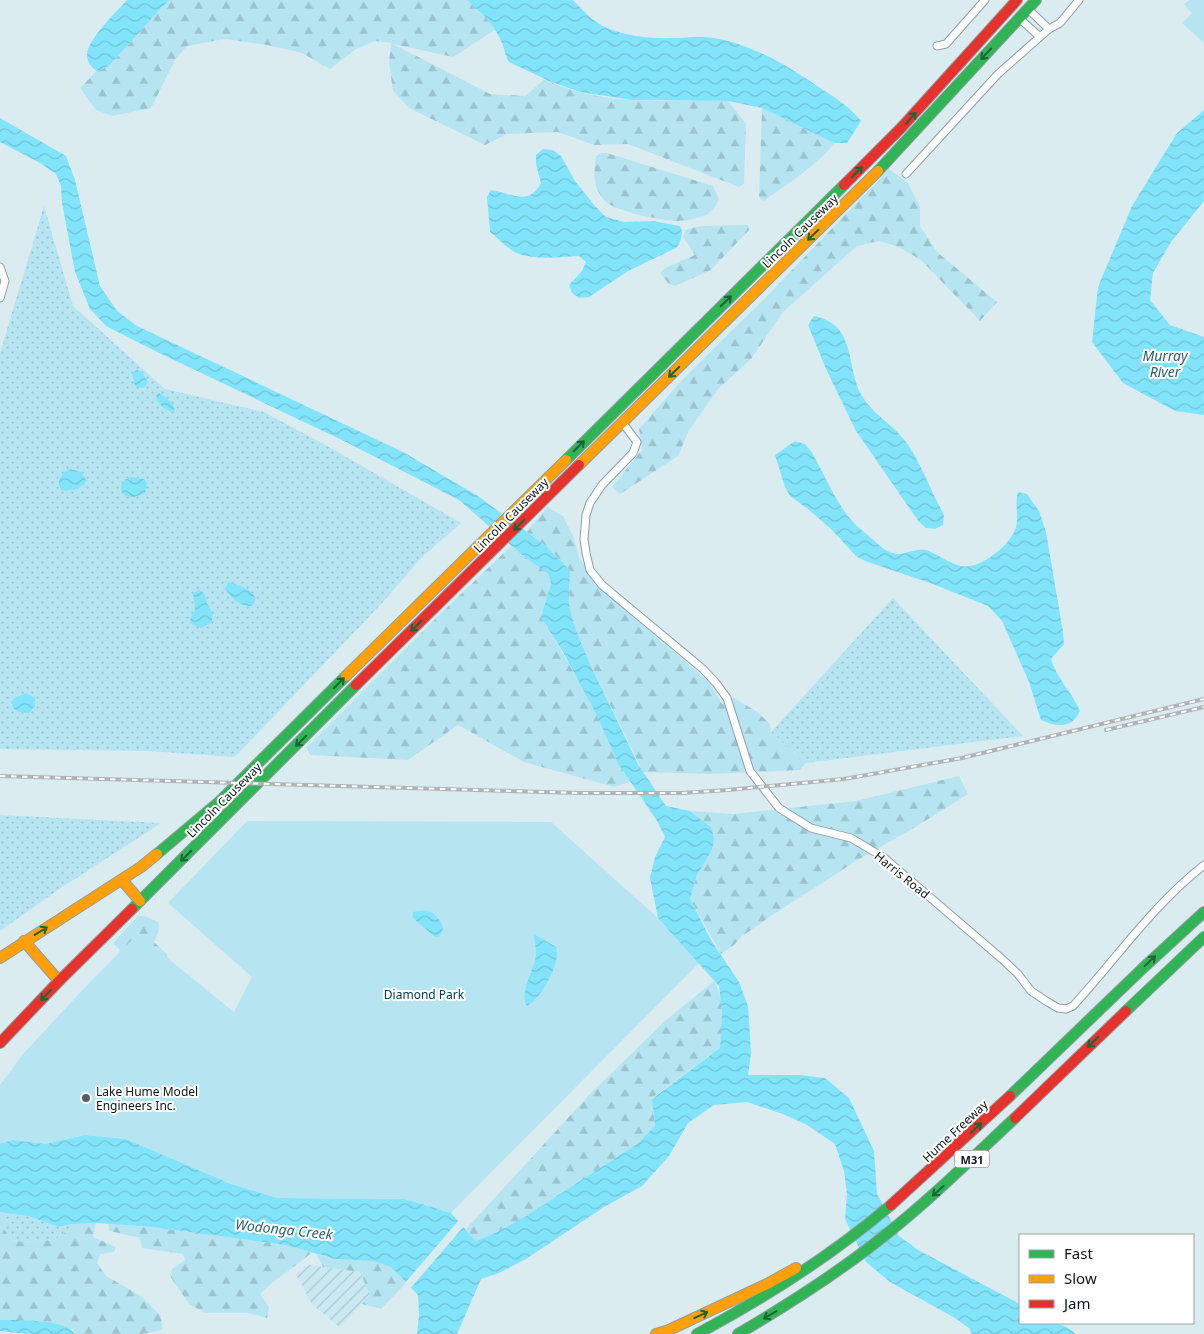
<svg xmlns="http://www.w3.org/2000/svg" width="1204" height="1334" viewBox="0 0 1204 1334" font-family="'Noto Sans',sans-serif">
<defs>
<pattern id="industrial-furrows" width="10" height="10" patternUnits="userSpaceOnUse" patternTransform="scale(1.25)"><rect width="10" height="10" fill="#cbe9f2"/><path d="M-1 1l2-2M0 10L10 0M9 11l2-2" fill="none" stroke="#adc7cf"/></pattern>
<pattern id="grass-dots" width="8" height="8" patternUnits="userSpaceOnUse" patternTransform="scale(1.25)"><rect width="8" height="8" fill="#b6e5f1"/><path d="M2 2h.1M6 6h.1" fill="none" stroke="#9bc4ce" stroke-width="1.8" stroke-linecap="round"/></pattern>
<pattern id="forest-firs" width="22" height="20" patternUnits="userSpaceOnUse" patternTransform="scale(1.25)"><rect width="22" height="20" fill="#b6e5f1"/><path d="M5 1l3.5 6h-7zM16 11l3.5 6h-7z" fill="#9bc4ce"/></pattern>
<pattern id="water-waves" width="16" height="10" patternUnits="userSpaceOnUse" patternTransform="scale(1.25)"><rect width="16" height="10" fill="#82e4fb"/><path d="M0 5q4-4 8 0t8 0" fill="none" stroke="#6fc3d6"/></pattern>
</defs>
<rect width="100%" height="100%" fill="#dbecf1"/>
<!-- industrial -->
<path fill="url(#industrial-furrows)" d="M309 1265 360 1272 371 1295 339 1327 312 1304 296 1275 298 1271Z"/>
<!-- grass -->
<path fill="url(#grass-dots)" d="M44 206 73 306 165 389 264 412 329 447 461 523 421 558 384 601 235 757 148 751 0 749V353Z
M893 598 1023 736 806 763 771 732Z
M0 815 161 823 58 890 0 931Z
M6 1212 28 1216 59 1227 72 1224 68 1230 55 1240 23 1242 12 1240 4 1229Z"/>
<!-- forest -->
<path fill="url(#forest-firs)" d="M170 0H467L488 18 495 30 453 57 393 44 490 94 525 96 545 79C598 107 670 100 728 101L746 124 744 184 739 187 628 144 594 145 558 132 507 134 485 145 409 108 393 91 389 62 391 43 375 41 356 49 330 69 302 53 267 45 224 39 187 46 175 60 151 108 112 116 96 110 80 88 97 71 109 66 162 7Z
M762 108 834 143C821 163 783 187 764 201L759 198Z
M601 153H607L713 186 719 199C716 206 712 212 704 216 697 218 685 221 678 221 663 221 612 211 604 200 592 185 594 174 596 156Z
M889 169 908 183 920 207V226L937 252 997 302 980 321 921 260 899 247 879 241 857 246 783 312 751 359 719 388 689 430 678 456 620 494 612 487 642 450 639 429 681 381 772 291Z
M748 225 749 230 711 270 675 286 669 284 660 273 665 268 695 255 683 237 685 230 700 226Z
M547 507 563 516 573 536 580 560 611 597 710 683 722 704 734 698 756 711 770 724 771 732 806 763 800 770 710 774 643 772 589 662 573 622 569 604 570 570 546 546 527 532Z
M511 546 548 574 551 583 541 617C561 649 579 681 596 714 608 737 616 761 630 782L614 787 524 762 458 725 408 760 311 755 306 748 437 617Z
M959 776 968 794 912 829 856 861 774 914 741 937 734 945 721 954 690 899 697 875 712 850 711 827 690 811 733 814 856 801Z
M138 916H145L159 923 158 933 154 942 167 954 168 962H114L120 950 113 943Z
M714 981C726 1000 721 1026 720 1048L652 1098 655 1126 637 1144 526 1216 497 1232 476 1241 466 1229 589 1095 665 1021Z
M0 1212H6L4 1229 12 1240 23 1242 55 1240 68 1230 72 1224 96 1223 93 1237 116 1247 114 1252 100 1254 97 1263 106 1276 141 1296 161 1316 162 1330 143 1334H75L73 1329 0 1320Z
M108 1224 153 1227 285 1245 312 1252C295 1268 275 1278 260 1294L269 1307 267 1318 248 1313H205L189 1304 170 1276 172 1269 185 1260 183 1254 142 1248 140 1238 110 1231Z
M316 1254 336 1259 373 1261 391 1267 406 1283 381 1309 362 1304 370 1295 360 1272 323 1267Z"/>
<!-- park -->
<path fill="#b6e5f1" d="M1189 0H1204V43L1182 23 1192 13 1184 4Z
M247 821 551 822 658 918 699 963 451 1213 405 1199 277 1198 231 1184 126 1139 85 1135 46 1144 12 1140 0 1144V1085L23 1054 89 983 138 934 234 1012 252 977 168 903Z"/>
<!-- water -->
<path fill="url(#water-waves)" d="M127 0H170L162 7 109 66 97 71C91 67 87 62 87 55 87 40 117 11 127 0Z
M467 0H573C579 6 585 13 592 19 612 35 647 39 672 38 685 38 701 35 714 38 754 45 790 67 823 90 837 99 851 108 861 121L847 143H834L762 108 728 101 632 100 580 92 549 81 509 62C505 56 505 50 502 43 493 23 483 14 467 0Z
M1204 110V201L1171 242 1153 273 1150 300 1170 325 1204 337V415L1175 411 1123 383 1092 342 1098 287 1132 206 1177 133Z
M0 118 66 156 75 180 100 286 117 311 137 326 403 452 478 496 546 546 570 570 569 604 573 622 589 662 638 764 666 806 690 811 711 827 714 838 712 850 697 875 690 899 711 940 739 982 748 1006 751 1053 748 1075H800L825 1078 849 1098 874 1151 877 1194 899 1236 918 1250 1020 1304V1323C1040 1323 1061 1319 1076 1334H972L970 1329 955 1318 890 1282 866 1262 845 1219 847 1194 844 1171 835 1144 807 1125 783 1114 747 1102 714 1105 688 1123 669 1156 642 1186 604 1207 526 1259 499 1273 481 1279 457 1334H417L419 1315 418 1295 391 1267 373 1261 336 1259 285 1245 153 1227 96 1223 72 1224 59 1227 28 1216 0 1212V1144L12 1140 46 1144 85 1135 126 1139 231 1184 277 1198 405 1199 451 1213 476 1241 497 1232 526 1216 637 1144 655 1126 652 1099 720 1048 722 1012 719 986 658 918 650 878 655 857 665 837 657 821 619 765 597 716 563 652 541 617 551 583 548 574 521 554 459 500 348 443 153 350 106 326 90 309 75 272 62 203 61 186 56 174 40 163 0 142Z
M543 149 553 150 561 156 575 181 595 206 606 217 624 222 653 221 680 226C684 232 681 243 676 248L628 271 589 297 579 298 572 293 569 285 582 271 586 262 579 256C561 257 536 260 519 254 508 250 499 239 490 232L487 197 491 190C511 193 529 207 541 183L536 164V155Z
M814 316C824 318 833 322 840 331 853 349 850 376 862 396 872 413 889 422 901 436 918 455 928 485 940 507L944 515 943 525 935 529 926 528 919 522 856 431 826 369 808 325Z
M137 370 142 372 148 382 145 387 141 388 135 386 132 373Z
M159 393C166 396 175 405 175 412 166 412 157 404 156 395Z
M795 441 805 444 811 451C824 473 835 501 851 520 857 527 865 532 871 538 878 544 884 551 893 553 903 557 915 547 926 550 938 554 948 563 961 566 979 570 1008 547 1015 530 1020 518 1014 505 1018 492L1027 494 1039 511 1046 532 1063 632 1064 644 1051 659C1057 679 1072 692 1080 711 1072 729 1057 727 1041 720L1029 682 1006 630 1002 621 988 606 930 583 865 561 856 556 831 529 808 509 790 496 785 487 775 455Z
M70 469 81 472 86 480 85 483C79 490 70 491 61 490 56 480 61 473 70 469Z
M131 477 144 479 147 483 145 493 134 497H127L122 492 121 486 124 480Z
M228 582C239 585 251 588 256 599L252 606C241 608 232 598 225 589Z
M199 590 204 593C206 597 206 603 209 606 212 612 214 615 211 623L201 628 192 624 190 620 195 609 193 593Z
M26 693 35 698V706L29 713C19 713 9 710 13 699Z
M424 910C434 912 441 918 443 929L439 937H435L413 918V912Z
M534 934 556 947C562 962 540 1000 527 1006 518 994 536 967 536 953 536 947 534 940 534 934Z
M0 1320C17 1320 67 1319 75 1334H26L0 1331Z"/>
<!-- pier -->
<path fill="#dbecf1" d="M460 1219 465 1225 409 1290 404 1284Z"/>
<g fill="none" stroke-linecap="round" stroke-linejoin="round">
<defs>
<path id="street" d="M1028 9 1049 29
M1019 18 1040 37
M937 46 946 44 985 0
M906 174 998 74 1049 29 1060 23 1079 0
M0 267 5 281 0 298
M622 422 637 442 633 453 602 485 590 503 586 515 584 539 586 553 590 570 602 585 703 669 716 683 727 698 750 771 779 808 811 828 851 838 883 857 1002 959 1018 974 1031 991 1046 1001 1058 1008 1066 1009 1073 1006C1116 959 1153 905 1204 865"/>
<path id="fast" d="M878 171 1036 0
M566 460 844 185
M157 854 220 801 346 676
M132 909 356 685
M1126 1011 1204 937
M1010 1096 1142 969 1204 912
M697 1334C766 1297 831 1256 891 1205
M738 1334C789 1304 838 1273 884 1236 930 1200 972 1158 1015 1118"/>
<path id="slow" d="M579 465 878 171
M346 676 566 460
M122 880 140 901
M24 941 59 981
M0 958 141 867 157 854
M656 1334 669 1330 767 1284 796 1268"/>
<path id="jam" d="M844 185 901 128 1017 0
M356 685 579 465
M0 1043 59 981 132 909
M1015 1118 1126 1011
M891 1205 1010 1096"/>
</defs>
<!-- street casing -->
<use href="#street" stroke="#919ea2" stroke-width="9"/>
<!-- fast casing -->
<use href="#fast" stroke="#919ea2" stroke-width="12"/>
<!-- slow casing -->
<use href="#slow" stroke="#919ea2" stroke-width="12"/>
<!-- jam casing -->
<use href="#jam" stroke="#919ea2" stroke-width="12"/>
<!-- street -->
<use href="#street" stroke="#fafcfd" stroke-width="7"/>
<!-- fast -->
<use href="#fast" stroke="#30b455" stroke-width="10"/>
<!-- slow -->
<use href="#slow" stroke="#ff9f0a" stroke-width="10"/>
<!-- jam -->
<use href="#jam" stroke="#e5322d" stroke-width="10"/>
<defs>
<path id="rail" d="M1106 730 1204 707
M0 776 580 793H683L728 790 844 779 962 758 1204 699"/>
</defs>
<!-- rail casing -->
<use href="#rail" stroke="#b0b4b6" stroke-width="4"/>
<!-- rail -->
<use href="#rail" stroke="#fff" stroke-width="2" stroke-dasharray="5.5" stroke-linecap="butt"/>
</g>
<!-- one-way arrows -->
<defs><path id="oneway-shaft" d="M-6 0H5M1.5-3L5.5 0L1.5 3" fill="none" stroke-width="1.6" stroke-linecap="round" stroke-linejoin="round" transform="scale(1.25)"/></defs>
<g stroke="#1d6436">
<use href="#oneway-shaft" transform="translate(986 54) rotate(133)"/>
<use href="#oneway-shaft" transform="translate(911 118) rotate(-48)"/>
<use href="#oneway-shaft" transform="translate(857 172) rotate(-45)"/>
<use href="#oneway-shaft" transform="translate(813 235) rotate(136)"/>
<use href="#oneway-shaft" transform="translate(726 301) rotate(-44)"/>
<use href="#oneway-shaft" transform="translate(674 372) rotate(136)"/>
<use href="#oneway-shaft" transform="translate(579 446) rotate(-45)"/>
<use href="#oneway-shaft" transform="translate(519 525) rotate(135)"/>
<use href="#oneway-shaft" transform="translate(416 626) rotate(135)"/>
<use href="#oneway-shaft" transform="translate(339 683) rotate(-45)"/>
<use href="#oneway-shaft" transform="translate(301 741) rotate(135)"/>
<use href="#oneway-shaft" transform="translate(186 856) rotate(135)"/>
<use href="#oneway-shaft" transform="translate(41 931) rotate(-31)"/>
<use href="#oneway-shaft" transform="translate(1150 961) rotate(-43)"/>
<use href="#oneway-shaft" transform="translate(46 995) rotate(134)"/>
<use href="#oneway-shaft" transform="translate(1093 1042) rotate(136)"/>
<use href="#oneway-shaft" transform="translate(976 1128) rotate(-43)"/>
<use href="#oneway-shaft" transform="translate(938 1191) rotate(138)"/>
<use href="#oneway-shaft" transform="translate(701 1315) rotate(-25)"/>
<use href="#oneway-shaft" transform="translate(770 1315) rotate(149)"/>
</g>
<!-- markers -->
<circle fill="#536064" stroke="#fff" stroke-width="2" cx="86" cy="1098" r="5"/>
<g text-anchor="middle" dominant-baseline="central" stroke-width="4" stroke-linejoin="round" paint-order="stroke">
<!-- shield labels -->
<rect fill="#fff" stroke="#545b5d" stroke-width="1" x="954.5" y="1150.5" width="35" height="17" rx="4"/>
<g font-size="11" font-weight="bold" fill="#0a1518">
<text x="972" y="1159">M31</text>
</g>
<!-- street labels -->
<g font-size="12" fill="#0a1518" stroke="#fff">
<text transform="translate(800 231) rotate(-44)">Lincoln Causeway</text>
<text transform="translate(511 515) rotate(-45)">Lincoln Causeway</text>
<text transform="translate(224 800) rotate(-45)">Lincoln Causeway</text>
<text transform="translate(902 875) rotate(39)">Harris Road</text>
<text transform="translate(955 1131) rotate(-43)">Hume Freeway</text>
</g>
<!-- park labels -->
<g font-size="12" fill="#00404c" stroke="#fff">
<text x="424" y="994">Diamond Park</text>
</g>
<!-- poi labels -->
<g font-size="12" fill="#0a1518" stroke="#fff" text-anchor="start">
<text x="96" y="1091">Lake Hume Model<tspan x="96" dy="14">Engineers Inc.</tspan></text>
</g>
<!-- water labels -->
<g font-size="14" font-style="italic" fill="#29606d" stroke="#fff">
<text x="1165" y="355">Murray<tspan x="1165" dy="16">River</tspan></text>
<text transform="translate(284 1229) rotate(6)">Wodonga Creek</text>
</g>
</g>
<!-- legend -->
<rect x="1019" y="1234" width="175" height="90" fill="#ffffff" stroke="#9da1a3"/>
<rect x="1029" y="1250" width="25" height="8" fill="#30b455" stroke="#9da1a3"/>
<text x="1064" y="1259" font-size="15" fill="#0a1518">Fast</text>
<rect x="1029" y="1275" width="25" height="8" fill="#ff9f0a" stroke="#9da1a3"/>
<text x="1064" y="1284" font-size="15" fill="#0a1518">Slow</text>
<rect x="1029" y="1300" width="25" height="8" fill="#e5322d" stroke="#9da1a3"/>
<text x="1064" y="1309" font-size="15" fill="#0a1518">Jam</text>
</svg>
